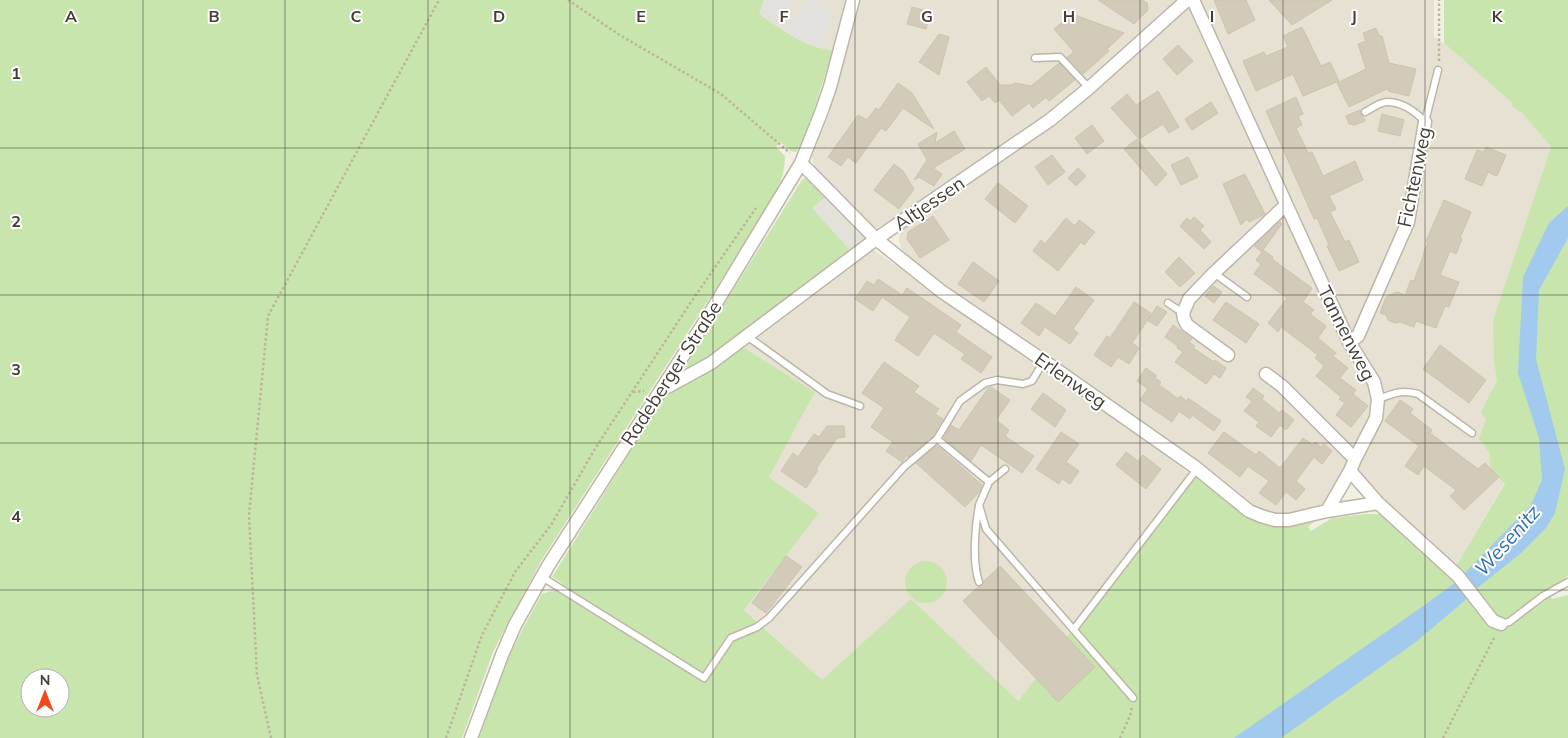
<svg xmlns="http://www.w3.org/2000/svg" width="1568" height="738" viewBox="0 0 1568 738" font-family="Mulish,sans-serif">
<rect width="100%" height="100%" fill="#f2efe5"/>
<!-- residential -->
<path fill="#e6e1d3" d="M764 0H845L833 50 823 49Z
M861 0H1434V37L1444 43 1521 111 1551 147 1493 320 1511 471 1456 567 1385 503 1357 471 1323 506 1292 514H1280L1264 512 1254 508 1189 463 1183 469 1189 474 1017 702 911 600 822 681 765 628 744 610 819 513 769 477 815 392 743 347 860 258 873 250 899 267 905 254 902 250 899 241 901 214 877 228 870 226 815 169 812 156 828 117Z"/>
<!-- industrial -->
<path fill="#e4e0da" d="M828 195 867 235 866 239 850 250 812 208Z"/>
<!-- green -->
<path fill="#c8e5ae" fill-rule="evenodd" d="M0 0H764L760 14C783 30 804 47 833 50L805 138 796 152 791 151 780 142 776 147 785 156C785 178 776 191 766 210L541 561 493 652 462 738H0ZM30 678H60V708H30Z
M1444 0H1568V576L1548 589 1552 599 1568 595V738H479L507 661 522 630 542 594 552 591H559L562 583 552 577 665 396 712 368 743 347 815 392 769 477 819 513 744 610 822 680 911 599 1018 701 1195 467 1261 516 1327 511 1308 527 1311 531 1332 518 1366 514H1380L1451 575 1505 483 1491 471 1489 452 1479 438 1486 420 1481 412 1497 381 1494 359 1493 320 1551 147 1523 114 1512 106V103L1444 43Z
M808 177 828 195 812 208 850 250 732 340 691 368 685 367 802 180Z
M905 582a21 21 0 1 1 42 0a21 21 0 1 1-42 0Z"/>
<!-- parking -->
<path fill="#e3e1dd" d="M764 0H793L787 12 794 19 807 0H817L832 11 823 49 811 45 792 36 759 14Z"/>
<!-- water -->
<path fill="#a2c9ee" d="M1568 206V238L1539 290 1536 359 1565 469 1555 513 1546 528 1521 553 1476 589 1464 574 1531 505 1542 480 1539 438 1518 373 1523 277 1549 223Z
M1456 582 1469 597 1417 641 1281 738H1234L1426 604Z"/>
<!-- building -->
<path fill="#d3cbba" stroke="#cdc3ae" d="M1098 0H1142L1147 3 1148 10 1134 24Z
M1214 0H1246L1255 20 1228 34Z
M1269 0H1332L1292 25Z
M912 7 930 12 926 29 907 24Z
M1072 14 1124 33 1107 49 1109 51 1083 74 1067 57 1074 52 1054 29Z
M1302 27 1321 66 1330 62 1339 81 1303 96 1293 74 1256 91 1243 61 1264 52 1266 56 1288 47 1283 36Z
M1376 28 1379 36H1382L1389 63 1416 69 1409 96 1388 91 1389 88 1349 107 1337 83 1366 69 1358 44 1366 41 1363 33Z
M939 34 949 37 939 75 919 62Z
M1178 45 1193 61 1177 75 1163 59Z
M1059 63 1075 80 1049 101 1046 97 1033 108 1029 103 1012 116 999 100 995 103 989 96 982 101 967 82 986 67 1000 85H1011L1015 83 1031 86Z
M898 83 912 93 934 129 903 108 886 131 881 128 856 163 848 157 841 166 828 157 858 115 867 120 876 108 879 110Z
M1158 91 1179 127 1169 133 1163 124 1139 139 1111 108 1127 94 1136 105Z
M1296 97 1303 114 1298 116 1302 125 1296 128 1308 153 1312 152 1323 176 1355 161 1363 180 1329 196 1336 209 1330 212 1345 242 1349 240 1359 262 1339 271 1327 246 1329 245 1317 218 1314 219 1266 111Z
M1211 102 1218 113 1192 130 1185 119Z
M1360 110 1365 121 1355 125 1349 124 1346 116Z
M1382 114 1404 120 1400 136 1378 131Z
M1092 125 1104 141 1087 154 1075 138Z
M954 131 965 149 933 168 942 174 934 186 919 177 914 180 927 160 918 144 937 132 935 143Z
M1137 139 1167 174 1156 186 1124 149Z
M1486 147 1506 155 1497 176 1488 172 1482 186 1465 179 1477 150 1484 152Z
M1052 155 1065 172 1048 185 1035 167Z
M1188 157 1198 177 1181 185 1171 165Z
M894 164 903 171 914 189 899 209 874 190Z
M1078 168 1086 176 1076 186 1068 178Z
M1245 174 1265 214 1249 222 1247 219 1241 225 1223 184Z
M998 183 1028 206 1015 223 985 199Z
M1444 200 1471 212 1460 238 1462 239 1456 254 1450 251 1440 275 1459 282 1449 307 1445 306 1436 328 1416 321 1414 327 1400 322 1395 323 1388 320 1386 315 1380 313 1386 297 1397 292 1405 295 1411 280 1414 281 1424 254H1423L1428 242 1426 241Z
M933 216 949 240 920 258 907 239 908 232Z
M1194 217 1204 226 1200 230 1211 242 1204 249 1180 226 1187 218 1190 221Z
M1066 218 1075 226 1079 220 1095 232 1084 245 1081 242 1058 271 1033 251 1041 240 1045 244Z
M1280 222 1282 224 1263 250 1273 257 1272 259 1312 288 1303 302 1314 310 1310 314 1326 326 1318 338 1336 353 1333 356 1348 368 1340 378 1356 390 1353 394 1368 406 1351 427 1336 415 1345 403 1339 399 1341 397 1316 376 1324 366 1315 358 1318 355 1281 327 1278 332 1268 323 1287 298 1254 274 1261 264 1256 260 1262 252 1254 246Z
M1179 257 1195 273 1180 287 1165 272Z
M973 262 999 281 984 302 958 284Z
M878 279 902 295 907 288 961 325 956 332 992 357 981 373 961 359 965 354 934 333 918 356 895 340 910 317 882 297 873 311 855 299 867 281 874 285Z
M1213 286 1222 292 1214 303 1205 296Z
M1076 287 1094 300 1073 329 1078 333 1070 344 1045 327 1039 336 1021 323 1036 303 1055 316Z
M1134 302 1152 314 1157 306 1167 312 1157 326 1147 320 1151 315 1132 343 1139 348 1129 364 1118 357 1111 367 1094 355 1107 336 1110 338Z
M1226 302 1259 324 1246 343 1213 320Z
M1173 325 1192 339 1189 342 1195 346 1193 348 1214 362 1215 360 1226 368 1220 378 1214 374 1206 384 1175 362 1183 352 1177 348 1178 346 1165 337Z
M1440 345 1486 380 1469 403 1423 369Z
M884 362 919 386 914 392 939 409 935 414 943 419 933 436 908 457 907 455 902 462 886 451 893 442 871 427 884 408 862 393Z
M1146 368 1157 376 1155 378 1161 382 1159 385 1169 392 1178 399 1180 396 1187 401 1188 398 1221 421 1214 431 1192 415 1190 419 1179 411 1172 422 1140 400 1148 389 1137 381Z
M989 387H991L1010 400 996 420 1009 430 1005 436 1034 456 1022 473 981 445 971 461 944 438 951 425 959 430Z
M1253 388 1264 396 1262 399 1279 413 1282 410 1294 420 1286 430 1280 425 1271 437 1256 426 1259 422 1244 411 1252 401 1246 397Z
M1043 393 1066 410 1055 427 1031 409Z
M1400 400 1413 409 1410 413 1432 430 1430 433 1478 469 1485 463 1499 477 1464 510 1450 496 1456 490 1424 466 1418 475 1405 466 1419 446 1385 421Z
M827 426H844L845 437 837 438 816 469 818 470 806 488 781 471 793 453 798 457 814 434 819 437Z
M1061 432 1079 444 1066 462 1079 471 1070 484 1062 479 1059 484 1036 469Z
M1224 432 1256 455 1259 451 1280 468 1303 438 1313 445 1315 442 1321 447 1324 444 1332 451 1322 464 1314 457 1296 481 1305 489 1296 500 1286 492 1276 505 1259 493 1269 481 1248 466 1240 477 1208 453Z
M937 446 982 485 980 491 965 507 916 463Z
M1126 452 1138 461 1143 455 1161 469 1146 489 1116 465Z
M786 556 802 567 766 613 752 603Z
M1000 566 1095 667 1058 702 963 601 978 587 982 586 984 581Z"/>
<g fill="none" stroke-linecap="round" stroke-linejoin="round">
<defs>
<path id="service" d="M1035 58 1060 57 1089 88
M1365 112C1371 109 1380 102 1387 102 1402 102 1415 111 1425 122
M1425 122 1438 70
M1214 273 1247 297
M1168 303 1183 313
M747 336 827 394 860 406
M1378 399C1393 394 1401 389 1418 394L1472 433
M937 439 989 482 979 505 986 529 1133 698
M989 482 1005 469
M542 577 704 678 731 638 757 627 769 618 904 467 937 439 960 401 985 383 997 380 1023 384 1032 381 1044 361
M979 582C972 562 975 526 979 506
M1501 624 1509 622 1543 596 1568 582
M1074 629 1197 469"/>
<path id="minor" d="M1193 0 1349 342 1374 382 1378 399 1376 418 1355 459 1350 471 1378 503 1458 576 1493 621 1501 624
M801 163 876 239 941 291 1044 361 1195 467 1249 511 1261 516 1275 520H1289L1327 511 1350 471
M1349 342 1358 336 1361 329 1408 222 1425 122
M1228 355 1187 325 1184 319 1183 313 1189 299 1214 273 1286 205
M1266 374 1282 386 1355 459
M662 390 711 363 876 239 1050 120 1089 88 1187 0
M1327 511 1378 503
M471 738 502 655 515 625 548 566 704 323 801 163 821 113 830 87 853 0"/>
</defs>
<!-- service casing -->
<use href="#service" stroke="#bdb7a8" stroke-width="9"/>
<!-- minor casing -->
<use href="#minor" stroke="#bdb7a8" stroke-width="15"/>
<!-- path -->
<path stroke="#beb499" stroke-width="2.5" stroke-dasharray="2.5 2.5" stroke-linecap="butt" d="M568 0 618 34 721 94 790 153
M1439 61V0
M633 392 644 391
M271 738 257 675 249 515 268 316 439 0
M446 738 482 635 515 572 551 525 596 447 689 305 756 208
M1120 738 1130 716 1132 707
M1443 738 1495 636"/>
<!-- service -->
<use href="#service" stroke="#fff" stroke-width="6"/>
<!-- minor -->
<use href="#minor" stroke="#fff" stroke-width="12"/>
</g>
<!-- grid -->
<path fill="none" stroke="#443f35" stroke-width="1" stroke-opacity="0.55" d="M143 0V738M285 0V738M428 0V738M570 0V738M713 0V738M855 0V738M998 0V738M1140 0V738M1283 0V738M1425 0V738M0 148H1568M0 295H1568M0 443H1568M0 590H1568"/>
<g text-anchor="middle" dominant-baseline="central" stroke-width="4" stroke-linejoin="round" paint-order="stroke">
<!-- street labels -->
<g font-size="19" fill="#443f35" stroke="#fff">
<text transform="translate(1414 177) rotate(-78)">Fichtenweg</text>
<text transform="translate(929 203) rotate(-34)">Altjessen</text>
<text transform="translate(1347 333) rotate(63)">Tannenweg</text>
<text transform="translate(671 373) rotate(-57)">Radeberger Straße</text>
<text transform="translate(1071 380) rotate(35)">Erlenweg</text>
</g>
<!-- water labels -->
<g font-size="20" font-style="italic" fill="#316fac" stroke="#fff">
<text transform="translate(1507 540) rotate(-48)">Wesenitz</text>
</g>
</g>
<g font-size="16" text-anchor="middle" font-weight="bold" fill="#443f35" stroke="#fff" stroke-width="4" stroke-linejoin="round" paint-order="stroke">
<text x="71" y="22">A</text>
<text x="214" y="22">B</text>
<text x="356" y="22">C</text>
<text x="499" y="22">D</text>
<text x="641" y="22">E</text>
<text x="784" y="22">F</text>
<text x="927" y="22">G</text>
<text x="1069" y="22">H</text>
<text x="1212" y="22">I</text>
<text x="1354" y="22">J</text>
<text x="1497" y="22">K</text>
<text x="16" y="79">1</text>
<text x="16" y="227">2</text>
<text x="16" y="375">3</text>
<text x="16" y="522">4</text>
</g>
<!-- north arrow -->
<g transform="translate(45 693)"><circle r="24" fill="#ffffff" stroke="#b4b2ae"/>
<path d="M0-4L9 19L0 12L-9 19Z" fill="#f44a1a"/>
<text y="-8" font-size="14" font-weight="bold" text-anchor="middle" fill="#443f35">N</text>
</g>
</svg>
